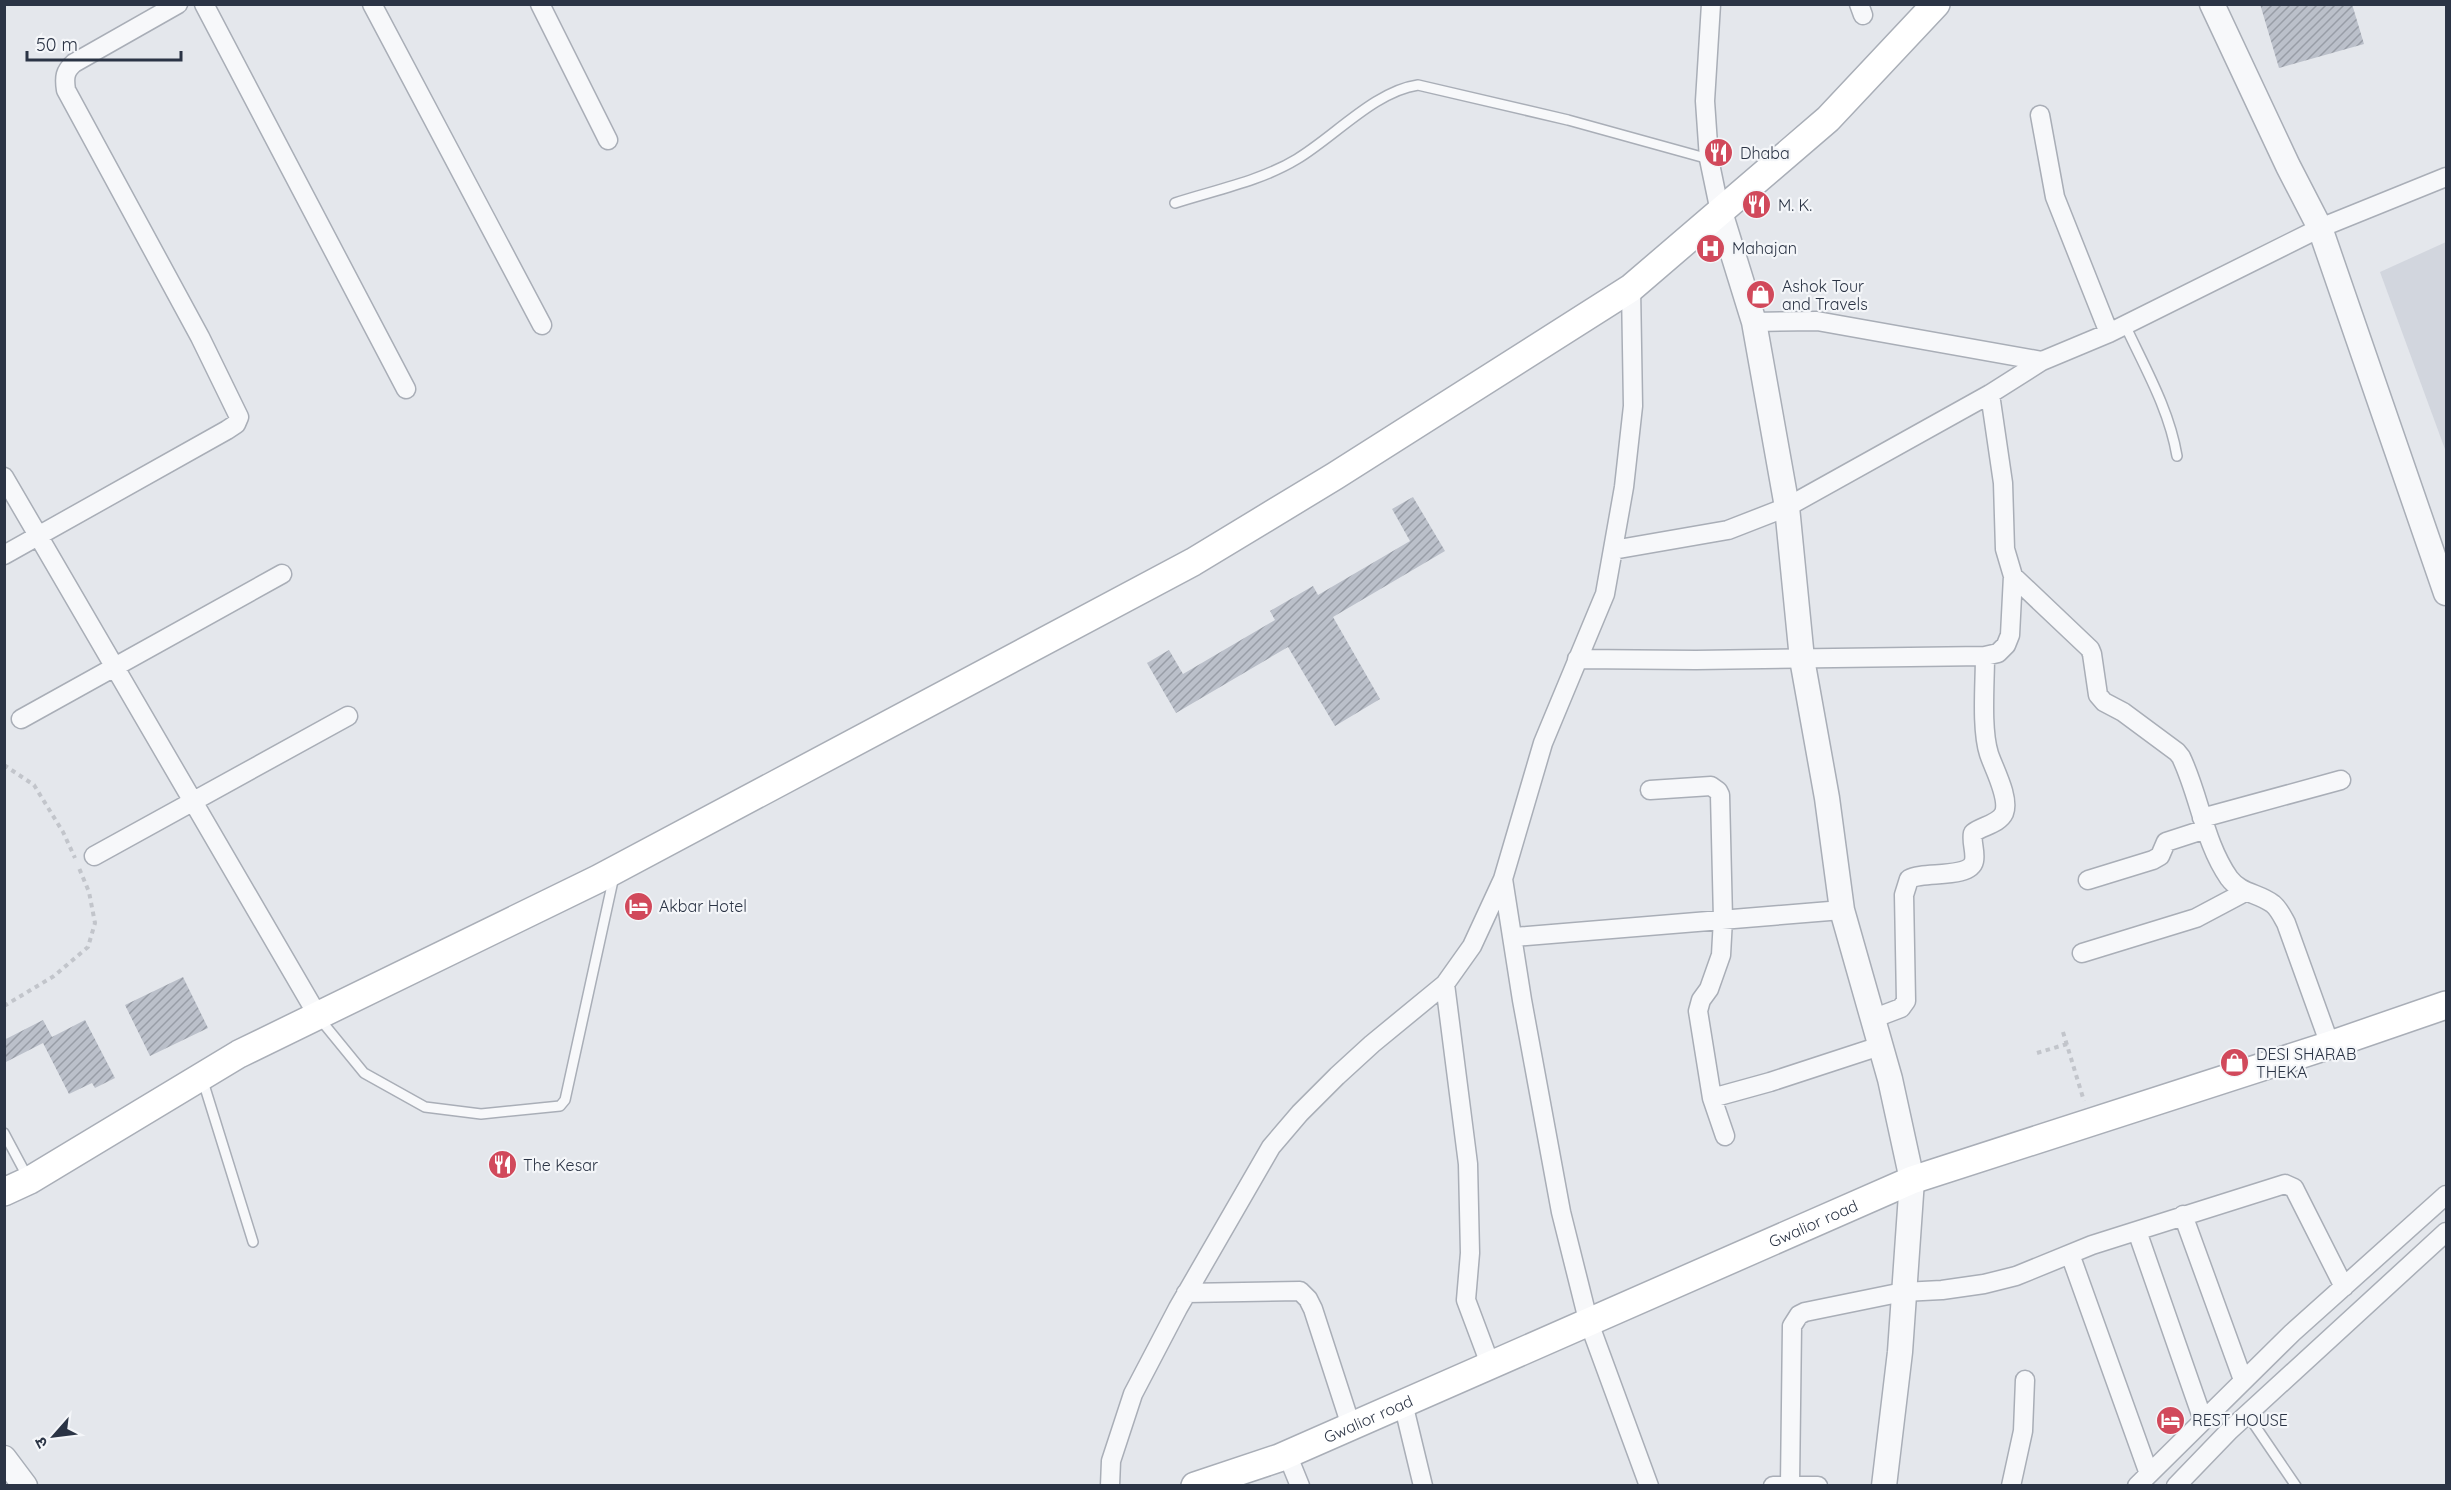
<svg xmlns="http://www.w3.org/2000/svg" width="2451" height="1490" viewBox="0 0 2451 1490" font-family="Quicksand,'Noto Sans Devanagari',sans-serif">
<defs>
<pattern id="building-hatch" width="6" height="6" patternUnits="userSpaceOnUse" patternTransform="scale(1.5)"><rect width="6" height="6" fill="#bbc0ca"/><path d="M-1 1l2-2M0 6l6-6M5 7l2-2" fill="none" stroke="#989da6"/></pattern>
</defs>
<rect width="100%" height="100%" fill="#e4e7ec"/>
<!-- built -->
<path fill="#d2d6de" d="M2446 242V452L2380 272Z"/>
<!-- building -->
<path fill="url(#building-hatch)" d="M2260 4H2352L2364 44 2279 68Z
M1413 497 1445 551 1333 617 1380 699 1335 726 1288 647 1176 713 1147 663 1169 650 1183 674 1275 620 1270 611 1313 586 1318 595 1410 541 1392 509Z
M183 977 208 1028 150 1056 125 1005Z
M43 1020 52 1037 85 1020 115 1078 95 1088 92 1083 69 1094 43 1043 4 1063V1040Z"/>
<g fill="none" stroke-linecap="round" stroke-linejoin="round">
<defs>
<path id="service" d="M1175 203C1215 190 1261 181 1297 159 1334 137 1375 91 1418 85L1568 120 1709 159
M2125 325C2145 368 2169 409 2177 456
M319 1018 364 1073 425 1107 481 1114 560 1106 565 1100 614 876
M202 1078 253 1242
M4 1133 28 1178
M2247 1414 2296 1486"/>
<path id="minor" d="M204 4 406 389
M372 4 542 325
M540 4 608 140
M1711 4 1705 101 1709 159 1720 212
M1859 4 1863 15
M2040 115 2055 197 2109 333
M1754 322 1817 321 2042 361 2109 333 2320 228 2446 177
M4 477 318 1016
M1613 550 1728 530 1787 507 1990 394 2042 361
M4 555 227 430 236 424 239 417 200 337 66 90C64 77 65 71 74 63L178 4
M2013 576 2090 649 2092 654 2098 695 2104 702 2123 712 2177 752 2181 757C2200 797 2204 842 2229 878 2241 894 2259 893 2273 904 2279 909 2282 916 2286 923L2330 1045
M1577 659 1696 660 1985 656 1998 653 2006 645 2010 635 2013 576 2005 549 2003 483 1990 394
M21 719 282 574
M1650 790 1711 786 1718 791 1720 795 1723 919 1721 955 1709 989 1701 1000 1698 1011 1712 1098 1725 1136
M2202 818 2341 780
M94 856 348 716
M1503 879 1522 1000 1561 1212 1588 1320 1649 1486
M2088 880 2153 860 2160 856 2166 842 2206 829
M1514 937 1842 910
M2082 953 2196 918 2245 892
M1445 984 1468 1164 1470 1253 1466 1300 1490 1364
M1872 1019 1901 1008 1906 1001 1904 895 1909 879C1923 871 1970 879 1974 861 1976 852 1971 842 1973 833 1982 826 1999 824 2004 813 2010 798 1994 769 1989 754 1981 729 1985 684 1985 656
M1712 1098 1770 1082 1880 1046
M2183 1215 2243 1380
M2137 1231 2203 1420
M2070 1254 2149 1474
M1186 1293 1300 1291 1308 1299 1313 1309 1351 1426
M1403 1403 1423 1486
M1287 1454 1300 1486
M1790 1484 1792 1326 1799 1315 1805 1312 1903 1292 1942 1290 1984 1284 2016 1276 2092 1245 2285 1184 2294 1188 2297 1194 2344 1287
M1110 1486 1111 1461 1133 1394 1178 1308 1271 1147 1300 1113 1337 1076 1372 1044 1445 984 1472 946 1503 879 1543 743 1605 594 1624 487 1633 406 1631 288
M1773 1486H1818
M2011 1486 2023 1431 2025 1380
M2137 1486 2292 1333 2446 1195
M2176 1486 2230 1430 2446 1232"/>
<path id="tertiary" d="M2212 4 2288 166 2320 228 2446 593
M1720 212 1754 322 1787 507 1802 659 1827 798 1842 910 1890 1079 1912 1180 1900 1352 1884 1486
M4 1458 25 1486"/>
<g id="secondary">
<path d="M4 1192 30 1180 239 1054 598 879 1193 562 1335 476 1631 288 1828 119 1936 4"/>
<path id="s1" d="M1195 1486 1279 1458 1912 1180 2330 1045 2446 1005"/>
</g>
</defs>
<!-- service casing -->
<use href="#service" stroke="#a9aeb7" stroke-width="12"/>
<!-- minor casing -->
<use href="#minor" stroke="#a9aeb7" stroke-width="21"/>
<!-- tertiary casing -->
<use href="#tertiary" stroke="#a9aeb7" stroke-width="27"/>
<!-- secondary casing -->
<use href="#secondary" stroke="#a9aeb7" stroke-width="30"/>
<!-- path -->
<path stroke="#c2c5cb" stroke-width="4" stroke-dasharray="4.5 4.5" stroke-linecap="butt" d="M4 765 34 785 63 832 75 858
M4 1006 54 976 88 947 95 923 89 892 79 868
M2063 1032 2084 1101
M2037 1053 2067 1044"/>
<!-- service -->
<use href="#service" stroke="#f7f8fa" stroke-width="9"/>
<!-- minor -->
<use href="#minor" stroke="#f7f8fa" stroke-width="18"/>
<!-- tertiary -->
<use href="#tertiary" stroke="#f7f8fa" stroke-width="24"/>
<!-- secondary -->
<use href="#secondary" stroke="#fff" stroke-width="27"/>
</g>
<!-- icons -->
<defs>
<symbol id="restaurant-disc" viewBox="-11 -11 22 22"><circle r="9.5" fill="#d1495b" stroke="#f4f6f9"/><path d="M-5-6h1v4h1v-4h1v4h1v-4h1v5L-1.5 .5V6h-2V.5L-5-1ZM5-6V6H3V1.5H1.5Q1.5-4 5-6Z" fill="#fff"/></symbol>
<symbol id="hospital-disc" viewBox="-11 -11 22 22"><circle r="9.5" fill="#d1495b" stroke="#f4f6f9"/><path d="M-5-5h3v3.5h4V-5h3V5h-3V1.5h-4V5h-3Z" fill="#fff"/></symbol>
<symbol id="shop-disc" viewBox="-11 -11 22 22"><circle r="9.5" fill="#d1495b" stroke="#f4f6f9"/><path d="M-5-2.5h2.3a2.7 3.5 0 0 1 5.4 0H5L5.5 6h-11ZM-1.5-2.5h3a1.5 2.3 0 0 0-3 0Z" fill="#fff"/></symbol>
<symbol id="hotel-disc" viewBox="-11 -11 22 22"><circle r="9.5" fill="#d1495b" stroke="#f4f6f9"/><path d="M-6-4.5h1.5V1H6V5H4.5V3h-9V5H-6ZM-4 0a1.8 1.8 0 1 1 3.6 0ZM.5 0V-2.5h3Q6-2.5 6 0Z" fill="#fff"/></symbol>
</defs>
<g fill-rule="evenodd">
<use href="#restaurant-disc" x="1702" y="136" width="33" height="33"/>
<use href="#restaurant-disc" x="1740" y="188" width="33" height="33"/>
<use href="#hospital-disc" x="1694" y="232" width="33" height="33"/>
<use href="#shop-disc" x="1744" y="278" width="33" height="33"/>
<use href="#hotel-disc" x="622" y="890" width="33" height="33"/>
<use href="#shop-disc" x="2218" y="1046" width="33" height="33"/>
<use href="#restaurant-disc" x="486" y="1148" width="33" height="33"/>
<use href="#hotel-disc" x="2154" y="1404" width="33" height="33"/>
</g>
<g text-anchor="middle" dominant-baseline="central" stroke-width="4.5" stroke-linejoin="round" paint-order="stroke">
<!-- poi labels -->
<g font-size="16" fill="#2b3445" stroke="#f4f6f9" text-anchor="start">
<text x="1740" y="153">Dhaba</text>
<text x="1778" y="205">M. K.</text>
<text x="1732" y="248">Mahajan</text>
<text x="1782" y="286">Ashok Tour<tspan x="1782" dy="18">and Travels</tspan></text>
<text x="659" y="906">Akbar Hotel</text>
<text x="2256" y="1054">DESI SHARAB<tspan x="2256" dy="18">THEKA</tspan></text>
<text x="523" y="1165">The Kesar</text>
<text x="2192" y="1420">REST HOUSE</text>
</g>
<!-- street labels -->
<g font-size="16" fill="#2b3445" stroke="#f4f6f9">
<text stroke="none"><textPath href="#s1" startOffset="672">Gwalior road</textPath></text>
<text stroke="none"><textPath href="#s1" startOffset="186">Gwalior road</textPath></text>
</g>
</g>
<!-- border -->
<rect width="2451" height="1490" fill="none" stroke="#2b3445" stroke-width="12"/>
<!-- north arrow -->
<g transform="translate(54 1436) rotate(242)" stroke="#f4f6f9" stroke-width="4.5" paint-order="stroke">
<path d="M0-4.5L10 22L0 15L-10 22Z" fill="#2b3445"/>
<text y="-9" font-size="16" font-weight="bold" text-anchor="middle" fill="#2b3445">उ</text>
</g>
<!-- scale -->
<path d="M27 51v9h154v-9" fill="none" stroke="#2b3445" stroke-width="3"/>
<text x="36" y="51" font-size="18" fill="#2b3445" stroke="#f4f6f9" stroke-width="4.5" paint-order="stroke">50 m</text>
</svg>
